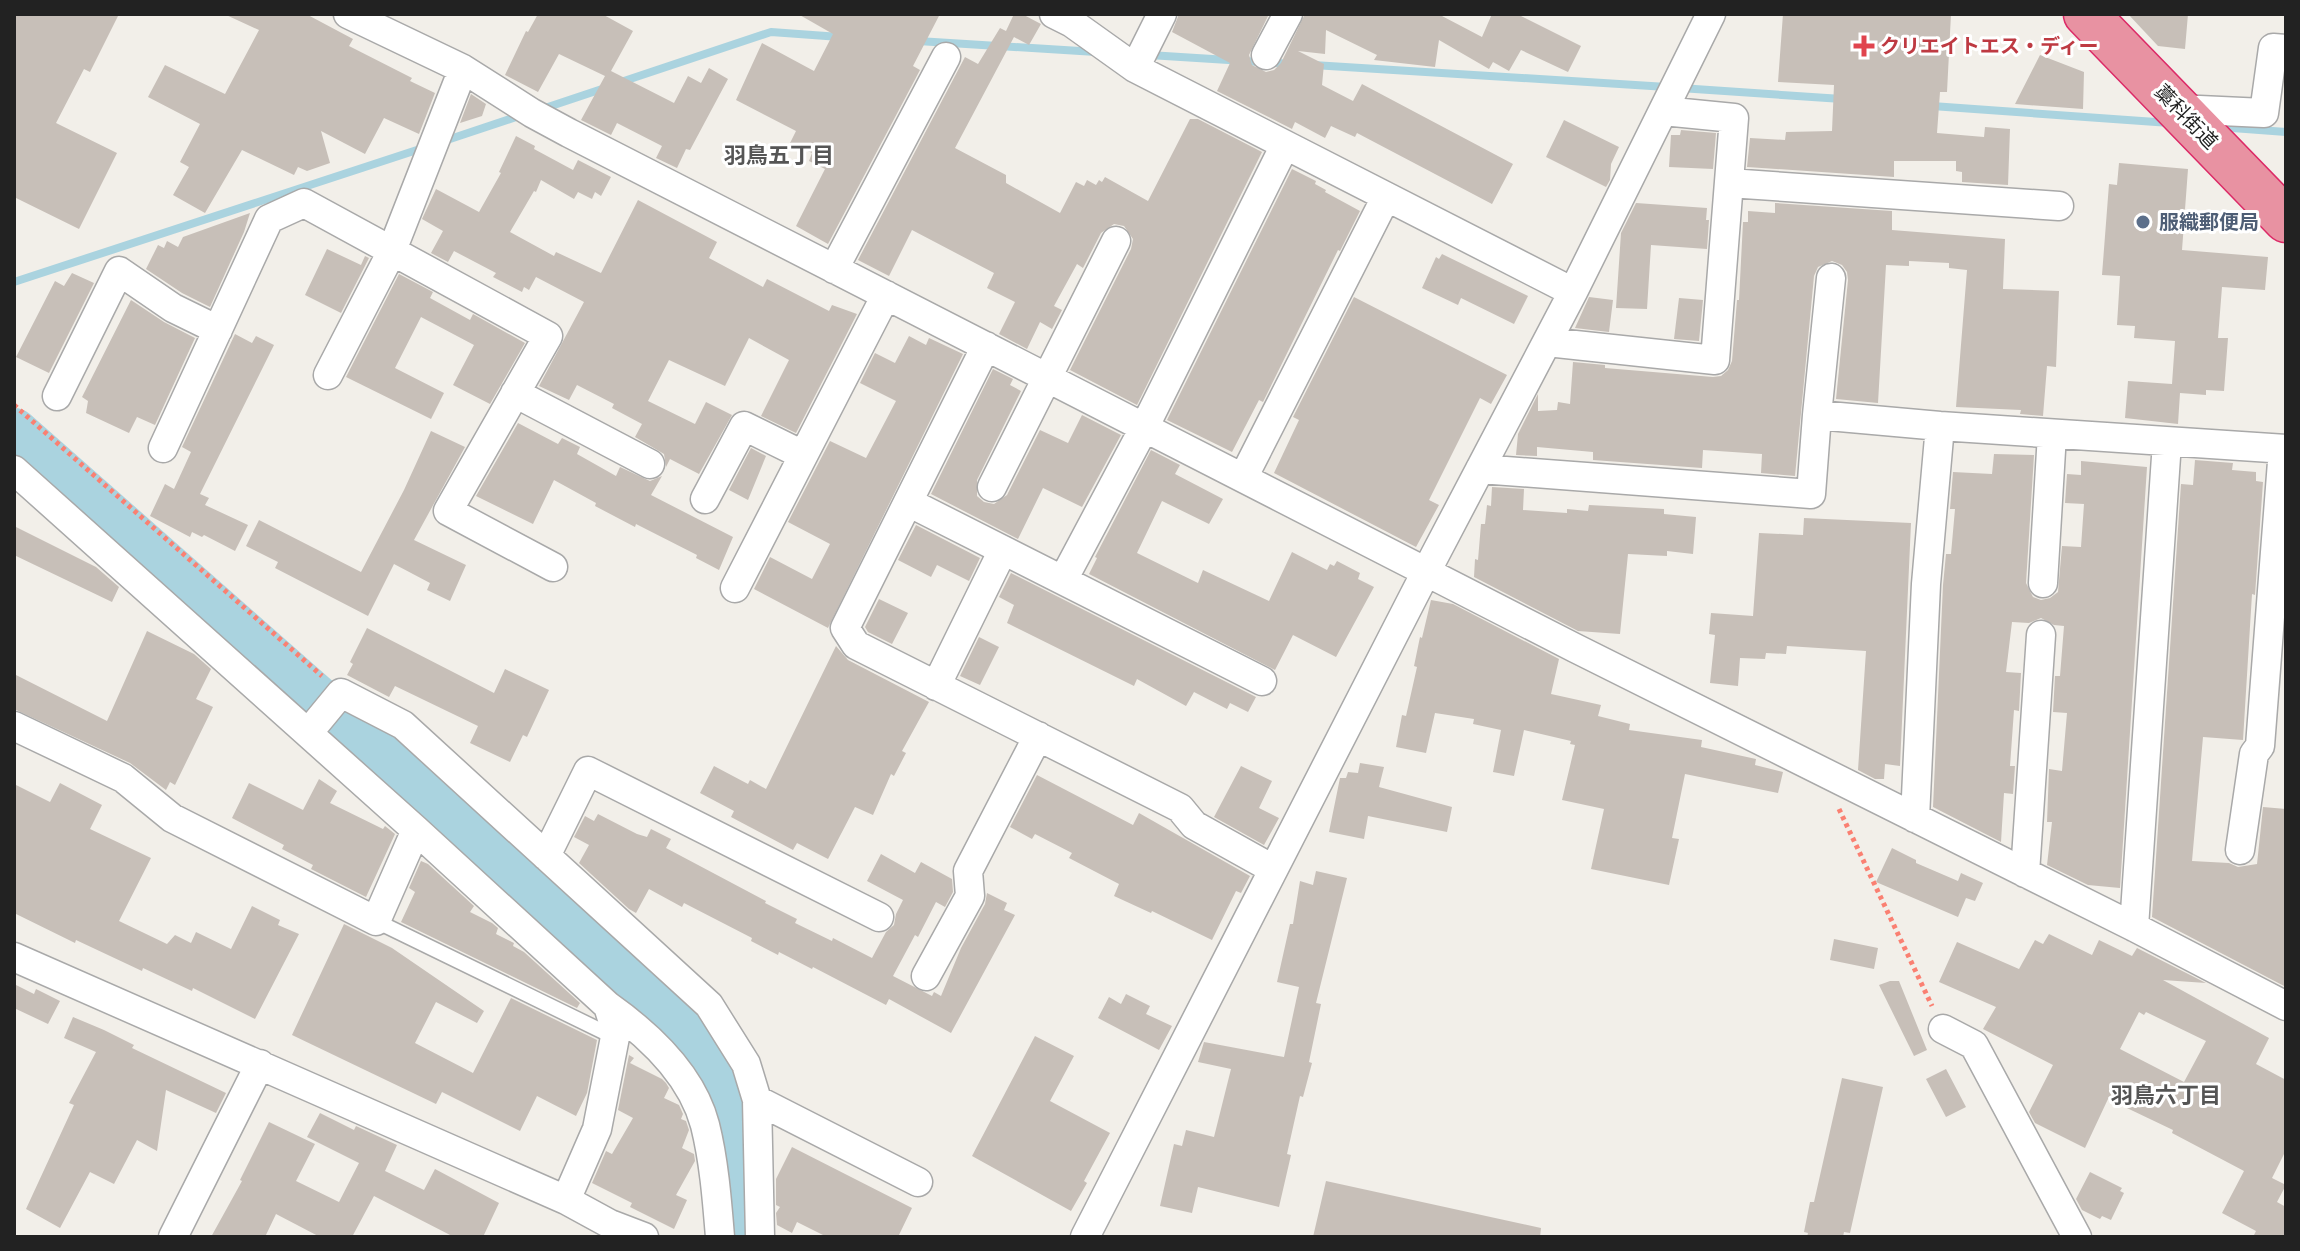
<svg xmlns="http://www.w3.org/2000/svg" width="2300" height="1251" viewBox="0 0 2300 1251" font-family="Signika,'Noto Sans JP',sans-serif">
<rect width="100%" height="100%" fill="#f2efe9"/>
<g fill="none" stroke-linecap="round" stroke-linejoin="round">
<!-- stream -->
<path stroke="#aad3df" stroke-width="8" d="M918 41 1096 52
M1149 55 1292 64
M1313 65 1667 87
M618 83 771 32 840 37
M1680 88 1842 99
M1932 106 2170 123
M539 110 605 88
M2219 127 2286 132
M444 141 522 115
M14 282 423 148"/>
<!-- river -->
<path stroke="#aad3df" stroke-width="48" d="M14 432 666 1007 712 1083 733 1154 744 1237"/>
</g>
<!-- building -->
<path fill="#c7bfb8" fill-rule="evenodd" d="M14 14H119L90 72 84 69 56 123 117 153 79 229 14 197Z
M224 14H306L353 39 349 46 412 78 410 81 435 93 419 134 384 118 365 154 321 131 330 163 307 171 298 167 294 175 242 150 205 213 173 195 189 167 180 162 200 124 148 97 165 65 225 94 259 30Z
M538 14H602L633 31 611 71 674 103 688 76 701 83 709 68 728 79 690 150 686 149 677 168 656 158 662 146 617 123 611 135 581 120 605 76 559 54 538 92 505 75 526 31 528 32Z
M798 14H940L913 66 920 70 828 244 796 226 825 169 809 161 812 153 790 143 796 131 736 100 762 43 814 71 833 34Z
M1014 14H1022L1041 24 1029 45 1014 37 955 148 1006 175V183L1060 213 1076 182 1084 186 1087 180 1096 185 1099 180 1102 182 1105 177 1148 201 1190 119H1198L1262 152 1137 405 1070 370 1131 249 1133 239 1124 226 1114 224 1101 233 1083 268 1077 264 1054 306 1062 310 1052 329 1040 322 1027 349 999 334 1015 302 987 288 994 273 912 230 889 276 858 260 965 57 978 64 1000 28 1006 31Z
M1179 14H1269L1249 55 1252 65 1266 72 1274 70 1281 63 1305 14H1442V16L1482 37 1492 14H1517L1581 46 1568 72 1521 50 1509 71 1493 62 1489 69 1439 40 1435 67 1374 60 1377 55 1326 30 1325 54 1298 51 1324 64 1322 85 1353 101 1362 84 1513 164 1492 204 1357 133 1355 137 1331 126 1325 138 1295 122 1292 129 1217 91 1230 63 1172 32Z
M1783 14H1951L1947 92H1940L1937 133 1984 137 1985 127 2010 129 2008 185 1962 182V172L1956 171V161H1894V177L1747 167 1750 138 1785 140 1786 132 1832 131 1834 85 1778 82Z
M2128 14H2188L2185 49 2158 46Z
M2040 55 2084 72 2083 109 2015 104Z
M471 94 486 104 482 116 460 123Z
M1564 120 1619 147 1611 164 1610 180 1606 187 1546 157Z
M1681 130 1716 133 1713 169 1669 167 1671 135H1680Z
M516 136 535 146 534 149 573 170 578 160 611 177 601 196 595 192 592 199 578 192 574 199 541 180 536 192 534 191 510 232 554 256 556 252 601 273 638 200 717 242 709 258 763 287 767 279 829 311 832 305 857 314 796 433 761 416 789 360 749 338 725 386 669 360 648 401 695 424 706 402 732 415 699 474 670 459 666 467 664 454 635 437 642 424 612 408 614 404 577 385 569 400 539 386 584 302 536 277 529 290 524 287 522 292 493 277 496 273 454 251 448 262 431 253 443 231 422 219 436 189 479 212 501 173 499 172Z
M2119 163 2188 169 2182 250 2268 257 2265 290 2222 287 2218 338H2228L2224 391 2206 390V395L2180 393 2178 424 2125 418 2128 381 2172 384 2175 341 2134 338 2135 326 2117 325 2120 276 2102 275 2109 184 2117 185Z
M1292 169 1316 181 1315 184 1326 190 1325 192 1360 211 1340 251 1338 250 1263 402 1259 400 1232 452 1167 420Z
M1636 203 1707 208 1706 220H1709L1707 249 1651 245 1647 309 1616 308 1621 233Z
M1775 203 1892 211V230L2005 239 2003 289 2059 291 2056 367 2047 366 2043 416 2020 414 2021 410 1956 407 1967 270 1949 268V263L1909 261V266L1886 265 1878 403 1836 399 1848 280 1847 272 1842 265 1832 261 1818 267 1814 276 1795 476 1761 473 1762 454 1703 450 1702 468 1593 460V452L1537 447V456L1516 455 1518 434 1538 394V411L1557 410 1558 402 1570 404 1573 362 1605 365V368L1713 377 1721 376 1728 370 1732 361 1737 300H1739L1743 222H1748V211L1775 213Z
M250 213 244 232 210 307 182 293 146 269 158 245 164 248 167 241 178 247 183 237Z
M327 249 361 265 365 256 369 258 341 313 305 295Z
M1442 254 1528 296 1514 324 1461 298 1458 305 1422 288 1436 257 1439 259Z
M72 273 94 283 49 373 16 357 55 281 64 286Z
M399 274 433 292 430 298 470 320 473 314 525 343 490 404 453 385 474 345 421 317 395 368 444 393 431 419 346 377Z
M1354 297 1507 375 1491 404 1480 398 1429 500 1439 505 1416 547 1274 473 1299 420 1293 417Z
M1589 297 1613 300 1609 332 1575 328Z
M1679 298 1703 300 1699 341 1674 339Z
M131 300 164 322 195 338 155 425 137 417 129 433 86 413 88 401 82 397Z
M235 334 252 343 256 336 274 345 200 494 209 498 205 505 248 525 235 551 204 535 202 537 192 532 190 537 150 516 165 484 174 489 191 452 182 447Z
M909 336 926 345 929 338 963 354 828 628 754 589 770 557 812 579 830 544 788 522 830 441 866 458 896 401 860 383 875 353 895 363Z
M993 369 1013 379 1010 385 1021 391 977 480V496L984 502 994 504 1007 495 1040 430 1068 443 1082 415 1121 435 1082 507 1043 488 1018 539 931 494Z
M518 423 558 444 562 438 580 447 577 454 616 476 620 467 650 481 662 476 651 495 733 537 719 570 696 558 697 555 636 524 635 527 595 506 596 503 554 480 533 524 476 496Z
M431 431 465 447 414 540 466 565 450 601 427 590 430 583 394 564 368 616 275 568 278 562 246 546 259 520 361 572 404 490Z
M751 448 766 456 748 500 729 490Z
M1151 450 1180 465 1175 474 1223 499 1209 524 1162 501 1137 553 1198 583 1203 570 1269 601 1292 552 1327 570 1330 564 1334 566 1337 561 1360 573 1358 579 1374 587 1336 657 1293 635 1275 670 1089 574 1097 558 1095 557Z
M1994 454 2034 455 2026 583 2033 597 2041 600 2050 598 2058 592 2062 546 2081 547 2084 504 2065 503 2067 474 2081 475V461L2147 467 2120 888 2088 885 2047 865 2052 822H2047L2049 769 2062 771 2067 713 2053 712 2055 676H2060L2064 626 2054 625 2041 618 2029 623 2012 622 2006 672 2021 673 2019 711 2014 710 2010 766H2015L2013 794 2004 793 2001 842 1933 807 1943 585 1946 554H1951L1955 509H1950L1953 472 1992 474Z
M2195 460 2233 463 2232 470 2256 472V481L2263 482 2255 595 2252 594 2243 740 2203 737 2192 861 2229 863 2238 867 2257 864 2263 807 2286 809V987L2152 917 2181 484 2193 485Z
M1492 487 1524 489 1523 510 1567 513V509L1588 511 1589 505 1664 509V514L1696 517 1693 554 1667 551V556L1628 554 1620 634 1578 631 1474 577 1475 559 1478 560 1481 524H1485L1487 505 1491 506Z
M1804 518 1911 523 1900 766 1885 764 1884 779H1875L1858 770 1866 651 1787 646 1786 654 1766 653 1765 659 1740 658 1738 686 1710 683 1715 635 1709 634 1711 613 1753 616 1759 533 1803 535Z
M916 525 980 558 969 581 937 565 931 577 898 560Z
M14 526 96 567 119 587 112 602 14 555Z
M1011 573 1256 697 1248 712 1230 703 1227 709 1194 692 1186 706 1137 679 1134 686 1007 623 1014 605 999 597Z
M879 599 908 613 892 644 868 632 865 627Z
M1431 600 1453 604 1559 659 1551 694 1601 705 1598 716 1630 724 1629 730 1702 740 1701 747 1756 759 1755 765 1783 772 1778 793 1685 774 1672 838 1679 839 1669 885 1591 869 1604 809 1562 800 1575 745 1570 744 1571 741 1524 730 1514 776 1493 772 1501 730 1473 724 1474 719 1435 713 1426 753 1396 747 1402 715 1406 716 1417 667 1414 666 1420 637 1422 638Z
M367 628 494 693 505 669 549 690 527 737 523 735 510 762 470 743 478 726 395 686 389 697 347 675 353 664 350 662Z
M147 631 194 654 211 669 196 699 213 707 175 785 170 782 166 790 130 763 14 709V674L107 721Z
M979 637 999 647 980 685 960 676Z
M836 646 848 660 929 702 902 751 906 753 894 776 891 774 873 815 855 807 828 859 797 843 793 850 765 835 731 817 734 811 700 793 714 766 748 784 750 780 766 789Z
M1360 763 1384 767 1379 787 1452 807 1447 832 1368 816 1364 839 1329 832 1340 778H1346L1348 772 1358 773Z
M1241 766 1272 781 1259 808 1279 818 1264 845 1214 817Z
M1037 775 1133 825 1139 813 1250 876 1241 893 1236 891 1212 940 1152 911 1151 913 1114 896 1119 884 1069 858 1072 853 1035 834 1032 839 1010 827Z
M319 779 337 791 330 803 383 829 385 826 395 834 366 897 311 869 313 865 282 849 284 845 232 818 249 783 303 810Z
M60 783 102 805 90 829 151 858 119 921 167 944 175 935 191 943 196 932 231 949 252 906 280 920 278 925 299 934 255 1019 193 988 192 991 143 968 142 971 76 940 75 943 14 913V784L50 802Z
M598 814 637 834 647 837 651 829 671 839 666 848 766 901 765 903 797 919 795 923 832 941 833 938 872 958 886 932 894 925 896 914 903 900 867 881 881 854 915 873 921 862 952 879 953 892 945 907 936 902 918 937 915 935 893 976 932 996 934 992 941 996 961 948 985 904 987 893 1007 903 1004 910 1015 915 951 1033 889 999 886 1005 813 967 812 969 779 952 778 955 751 941 752 938 684 903 682 907 649 889 636 913 629 909 579 863 589 845 574 837 585 816 594 821Z
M1892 848 1916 860V863L1958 881 1961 873 1983 883 1975 901 1966 898 1958 917 1876 882Z
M421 861 428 864 474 906 470 912 492 923 498 928 496 934 514 943 513 946 524 952 580 1003 577 1008 401 922 415 892 409 888Z
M1316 871 1347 878 1316 1003 1321 1004 1309 1062 1312 1063 1303 1097 1300 1096 1287 1154 1291 1155 1279 1207 1198 1187 1192 1213 1160 1206 1174 1144 1182 1146 1186 1130 1214 1137 1231 1069 1198 1062 1204 1042 1284 1057 1299 987 1277 982 1290 924H1293L1300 881 1313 885Z
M344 924 392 948 484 1011 477 1023 436 1002 415 1043 473 1073 511 998 597 1040 587 1093 576 1116 537 1096 520 1131 442 1092 436 1104 292 1035Z
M2049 934 2092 955 2099 940 2132 956 2137 948 2206 983 2163 980 2269 1038 2256 1064 2286 1080V1150L2272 1178 2286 1185 2277 1202 2286 1207V1237H2253L2256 1231 2222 1213 2244 1171 2172 1133 2173 1130 2108 1099 2085 1148 2035 1123 2029 1112 2053 1065 1983 1029 1996 1007 1939 982 1957 942 2019 969 2035 940 2043 944ZM2139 1012 2144 1015 2146 1012 2206 1041 2184 1082 2120 1049Z
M1834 939 1878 948 1874 969 1830 960Z
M1890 981H1899L1927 1050 1914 1056 1879 985Z
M14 984 34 994 36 989 60 1001 48 1024 14 1008Z
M1126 994 1150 1006 1146 1014 1172 1026 1159 1050 1098 1018 1109 997 1121 1004Z
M73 1017 104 1030 134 1045 132 1048 226 1093 216 1113 166 1090 157 1151 137 1140 114 1184 90 1172 60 1228 26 1209 74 1105 69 1103 96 1052 64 1038Z
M1035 1036 1074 1056 1050 1101 1110 1133 1084 1181 1087 1183 1071 1211 972 1156Z
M629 1055 634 1058 630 1063 662 1079 666 1083 669 1088 664 1098 679 1105 683 1114 681 1119 686 1121 689 1130 682 1148 694 1154 695 1161 676 1195 687 1200 674 1229 630 1207 632 1203 592 1183 606 1151 612 1154 633 1118 618 1110Z
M1946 1069 1966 1107 1946 1117 1926 1079Z
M1842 1078 1883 1087 1850 1233 1844 1232 1843 1237H1807L1808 1233 1804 1232 1810 1202H1814Z
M320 1113 354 1130 356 1126 397 1145 385 1171 424 1190 435 1169 499 1203 483 1237H454L374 1196 352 1237H320L276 1214 265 1237H211L242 1181 240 1180 269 1122 315 1144 296 1181 339 1202 359 1163 307 1137Z
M792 1147 912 1208 898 1237H827L797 1222 792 1233 777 1225 776 1213 780 1207 776 1205V1179Z
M2090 1172 2122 1188 2120 1191 2124 1193 2111 1220 2102 1216 2100 1219 2082 1210 2076 1199Z
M1326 1181 1541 1228 1540 1237H1313Z"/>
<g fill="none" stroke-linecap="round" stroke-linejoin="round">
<defs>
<path id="lane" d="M376 921 614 1037"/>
<path id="street" d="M348 14 463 69 532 113 569 133 1575 648 2134 927 2286 1006
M1054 14 1072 23 1135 68 1573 292
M1266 55 1288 14
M1135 68 1162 14
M2178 109 2264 113 2273 48 2286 49
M1729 183 2059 206
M834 269 946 57
M1547 342 1715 360 1734 118 1663 111
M986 346 845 628 856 645 1180 808 1194 825 1273 869
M328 375 391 253 463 69
M515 393 650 464
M57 396 119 271 173 308 218 330
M1817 415 1831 278
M163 448 269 219 304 203 548 336 448 511 553 567
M1480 469 1811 494 1817 415 1940 426 2286 449
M14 470 416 830 608 1006 616 1032 597 1129 566 1200
M1243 478 1386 197
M992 487 1116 241
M705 499 744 426 803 455
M908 502 1262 681
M1063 580 1144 428 1285 145
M2043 583 2052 434
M735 588 886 295
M936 686 1003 550
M14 726 123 778 172 818 376 921 416 830
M308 733 341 693 403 725 709 1005 746 1064 757 1100 760 1237
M1915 818 1926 584 1940 426
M2240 850 2254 754 2260 746 2283 449
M546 856 588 771 879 917
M2025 873 2041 635
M2134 927 2167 442
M14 957 566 1200 610 1224 644 1237
M926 976 970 896 968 871 1038 736
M608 1006C649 1035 692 1075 705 1125 714 1161 717 1200 720 1237
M1943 1029 1974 1045 2077 1237
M757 1100 918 1182
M173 1237 260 1064
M1085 1237 1426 572 1573 292 1711 14"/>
<path id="highway" d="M2086 14 2286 220"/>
</defs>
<!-- lane casing -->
<use href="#lane" stroke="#a9a9a9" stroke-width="17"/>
<!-- street casing -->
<use href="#street" stroke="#a9a9a9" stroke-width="31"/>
<!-- highway casing -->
<use href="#highway" stroke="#dc2a67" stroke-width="47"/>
<!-- path -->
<path stroke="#fa8072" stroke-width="5" stroke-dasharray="4 4" stroke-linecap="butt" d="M14 405 322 676
M1839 809 1932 1006"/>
<!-- lane -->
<use href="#lane" stroke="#fff" stroke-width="14"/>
<!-- street -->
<use href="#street" stroke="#fff" stroke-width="28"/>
<!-- highway -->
<use href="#highway" stroke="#e892a2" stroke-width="44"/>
</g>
<!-- markers -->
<path fill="#e0444e" stroke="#fff" stroke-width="3" d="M1860 34h8v8h8v8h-8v8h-8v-8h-8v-8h8z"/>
<circle fill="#5c6f8a" stroke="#fff" stroke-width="3" cx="2143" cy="222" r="8"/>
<g text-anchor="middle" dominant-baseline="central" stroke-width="6" stroke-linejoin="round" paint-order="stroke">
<!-- health labels -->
<g font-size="20" font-weight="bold" fill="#be3a42" stroke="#fff" text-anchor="start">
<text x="1880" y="46">クリエイトエス・ディー</text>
</g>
<!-- street labels -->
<g font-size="20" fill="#222" stroke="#fff">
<text transform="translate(2186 117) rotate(46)">藁科街道</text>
</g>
<!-- service labels -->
<g font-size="20" font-weight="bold" fill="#4e5e75" stroke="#fff" text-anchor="start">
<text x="2159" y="222">服織郵便局</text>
</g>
<!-- neighbourhood labels -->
<g font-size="22" font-weight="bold" fill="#555" stroke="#fff">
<text x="779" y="155">羽鳥五丁目</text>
<text x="2166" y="1095">羽鳥六丁目</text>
</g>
</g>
<!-- border -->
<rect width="2300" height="1251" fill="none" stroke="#222222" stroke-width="32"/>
</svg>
